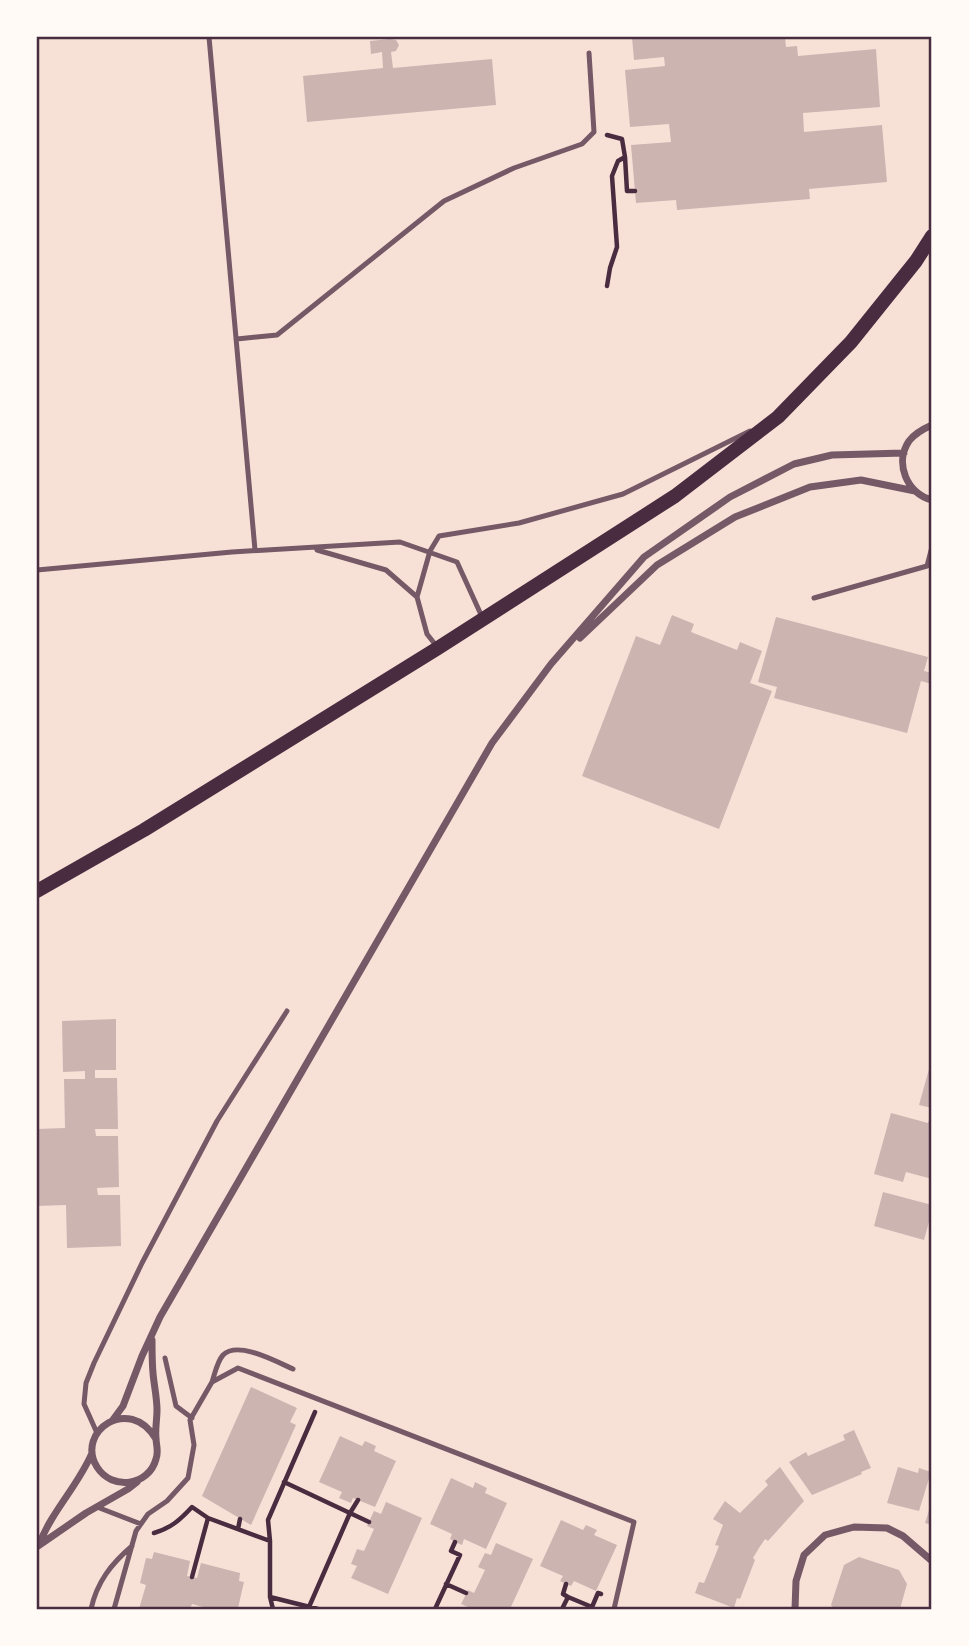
<svg xmlns="http://www.w3.org/2000/svg" width="969" height="1646" viewBox="0 0 969 1646" font-family="Quicksand,sans-serif">
<rect width="100%" height="100%" fill="#f7e1d7"/>
<!-- building -->
<path fill="#ccb4b1" d="M632 37H785L786 47 797 46 798 56 876 49 880 107 803 113 804 132 882 125 887 182 809 189 810 199 677 210 676 200 636 203 631 145 671 142 669 124 630 127 625 70 665 66 664 57 634 60Z
M390 39 396 40 399 45 396 51 391 52 393 68 492 59 496 105 307 122 303 76 383 68 382 52 371 54 370 41Z
M672 615 694 624 691 632 737 650 740 642 762 651 750 683 772 691 719 829 582 776 636 636 660 645Z
M776 617 928 657 924 671 932 673V684L921 681 907 733 774 698 777 687 758 682Z
M116 1019V1070H95V1078H117L118 1129H95L96 1136H118L119 1187 97 1188 98 1195H120L121 1246 67 1248 66 1205 37 1206V1129L65 1128 64 1079H85V1071L63 1072 62 1021Z
M931 1062H932V1108L919 1105Z
M932 1112V1179L906 1172 903 1182 874 1174 891 1113 928 1123Z
M883 1192 932 1205V1211L924 1240 874 1226Z
M251 1387 297 1408 290 1422 296 1425 251 1525 202 1496Z
M854 1430 871 1468 861 1472 862 1474 812 1495 789 1462 806 1452 808 1456 845 1440 843 1435Z
M340 1436 362 1446 365 1441 376 1446 374 1451 396 1461 375 1507 353 1498 351 1503 339 1498 342 1492 319 1482Z
M780 1467 804 1501 768 1541 765 1539 759 1548 753 1558 755 1560 740 1599 737 1598 734 1608 695 1593 699 1582 704 1583 719 1546 715 1545 723 1525 713 1519 725 1501 740 1513 768 1485 765 1481Z
M898 1467 918 1473 919 1468 931 1472 919 1511 887 1503Z
M451 1478 473 1488 475 1482 487 1488 485 1493 507 1503 486 1549 464 1539 462 1545 455 1542 450 1539 452 1534 430 1524Z
M932 1501V1525L925 1523Z
M386 1502 422 1518 388 1594 351 1578 357 1566 351 1564 357 1549 364 1551 374 1529 367 1526 374 1511 381 1514Z
M561 1520 583 1530 586 1525 597 1530 594 1535 617 1545 596 1591 574 1581 571 1586 566 1584 560 1581 563 1576 540 1566Z
M496 1543 533 1559 510 1609H467L468 1607 461 1604 468 1590 474 1593 485 1570 478 1567 485 1553 491 1555Z
M154 1552 190 1561 187 1576 197 1578 201 1563 240 1573 239 1581 244 1582 238 1608 232 1607 231 1609H211L192 1604 190 1609H139L146 1585 140 1583 146 1558 152 1559Z
M859 1557 899 1570 907 1584 900 1609H834L831 1605 844 1565Z"/>
<g fill="none" stroke-linecap="round" stroke-linejoin="round">
<!-- path -->
<path stroke="#4a2c40" stroke-width="4.5" d="M607 135 622 139 625 157
M607 286 610 268 617 247 612 176 618 161 625 157 627 191H635
M284 1482 369 1522
M238 1529 240 1519
M154 1533C171 1528 180 1520 192 1507L208 1518 270 1541V1597L318 1609
M270 1541 268 1520 315 1412
M192 1577 208 1518
M446 1584 466 1593
M566 1584 563 1594 568 1597
M270 1597 273 1609
M309 1607 350 1513 358 1500
M435 1609 460 1555 451 1551 455 1542
M562 1609 568 1597 592 1607 598 1593 601 1594"/>
<!-- service -->
<path stroke="#755966" stroke-width="5" d="M209 37 255 550
M237 339 277 335 444 201 514 168 582 144 594 132 589 53
M317 550 386 570 417 597
M37 570 232 552 400 542 457 562 483 619
M814 598 927 566 932 547
M438 648 427 634 417 597 430 551 439 536 519 523 623 494 750 431
M165 1358 176 1406 192 1418
M212 1382C215 1373 217 1362 223 1355 238 1340 277 1362 293 1369
M97 1433 84 1404 86 1383 94 1363 142 1263 217 1121 287 1011
M97 1507 141 1524
M91 1609C97 1582 111 1564 132 1546
M114 1609 136 1531 148 1514 167 1501 188 1478 194 1445 190 1420 212 1382 238 1368 634 1522 614 1609"/>
<!-- minor -->
<path stroke="#755966" stroke-width="7" d="M932 425C923 429 915 433 909 441 894 463 907 494 932 500
M580 638 657 565 735 517 810 487 861 480 915 491
M152 1340C152 1351 152 1362 153 1373 154 1385 157 1398 157 1410 157 1419 155 1429 156 1438 156 1445 159 1451 156 1459 149 1486 112 1491 97 1467 75 1432 129 1394 156 1439
M112 1421 123 1406 142 1356 160 1317 492 743 551 664 644 557 730 497 794 464 832 455 904 453
M39 1545C51 1512 78 1486 92 1453
M38 1546 86 1513 128 1489 137 1482
M795 1609 796 1581 804 1555 825 1535 854 1527 887 1528 903 1536 932 1561"/>
<!-- secondary -->
<path stroke="#4a2c40" stroke-width="14" d="M37 891 144 830 438 648 675 496 778 417 851 342 916 261 932 236"/>
</g>
<!-- border -->
<rect width="969" height="1646" fill="none" stroke="#fffaf5" stroke-width="77"/>
<rect x="38" y="38" width="892" height="1570" fill="none" stroke="#4a2c40" stroke-width="2.5"/>
</svg>
